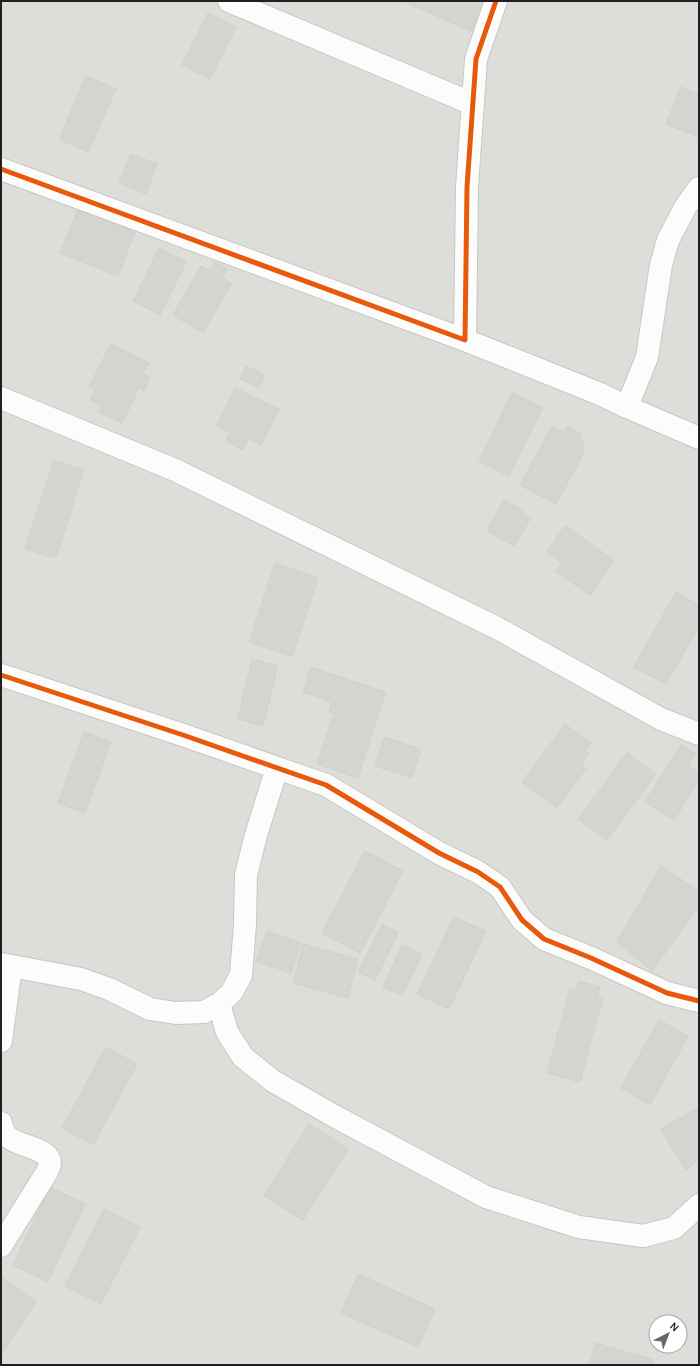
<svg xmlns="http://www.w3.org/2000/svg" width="700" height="1366" viewBox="0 0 700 1366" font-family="Karla,sans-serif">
<rect width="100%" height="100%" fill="#eeeee9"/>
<!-- residential -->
<path fill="#ddddda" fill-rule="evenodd" d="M1 1H699V1365H1ZM656 1322H680V1346H656Z"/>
<!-- building -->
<path fill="#d5d4d0" stroke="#d2d0ca" d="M403 1H486L473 32Z
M208 13 236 27 210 79 182 65Z
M86 76 116 89 88 152 59 139Z
M681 87 699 94V137L666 124Z
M131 154 157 164 146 194 119 183Z
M78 209 135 232 118 276 60 253Z
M159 248 186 262 160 315 133 301Z
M215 262 227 269 222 278 231 284 203 333 173 315 201 266 210 271Z
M111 344 149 363 143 373 150 377 144 391 139 388 122 423 99 412 102 405 90 400 95 390 89 387Z
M246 366 265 375 259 388 240 379Z
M235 388 279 409 261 445 248 438 243 450 226 441 230 432 216 426Z
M512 393 543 408 509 476 479 461Z
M552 426 564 432 567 426 582 434 579 439 585 442 581 449 585 451 556 504 520 485Z
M54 460 84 470 56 558 25 549Z
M504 500 524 511 522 514 530 519 514 546 487 531Z
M565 526 614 560 590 595 556 572 562 562 547 552Z
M275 563 318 578 292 656 249 642Z
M676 592 699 605V626L666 684 634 667Z
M252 659 278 666 263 726 238 719Z
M311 667 386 692 358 778 317 764 334 714 329 712 332 702 303 692Z
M565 724 591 743 585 750 589 753 581 764 586 768 557 808 522 782Z
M84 732 111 742 85 813 58 803Z
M384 737 421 749 412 778 375 766Z
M681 745 696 754 688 766 699 773V780L674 820 645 802Z
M627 753 656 774 607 840 578 819Z
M365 851 403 871 360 953 322 933Z
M661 866 699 891V906L652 971 617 942Z
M454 917 486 931 449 1009 417 994Z
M382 924 398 933 375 980 358 972Z
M267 931 301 943 291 973 256 961Z
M303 944 358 959 348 998 293 983Z
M402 945 422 954 402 995 383 987Z
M579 981 600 987 597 996 603 998 580 1082 547 1073 570 989 576 990Z
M659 1020 688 1036 650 1105 621 1088Z
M106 1047 137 1064 93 1145 62 1128Z
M699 1107V1159L686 1170 661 1129Z
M309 1124 348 1149 303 1220 264 1196Z
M50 1187 85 1204 48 1282 13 1265Z
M104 1209 140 1227 101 1304 65 1286Z
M358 1274 435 1309 418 1347 341 1313Z
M1 1277 36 1301 1 1355Z
M595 1343 654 1360 652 1365H589Z"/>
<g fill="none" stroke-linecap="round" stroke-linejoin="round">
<defs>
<path id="minor" d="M229 1 473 104
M1 169 465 340 467 187 476 59 496 1
M465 340 600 394 627 407 699 438
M1 398 175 470 497 628 661 719 699 734
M627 407 647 357 661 265 668 240 686 206 699 188
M1 675 183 735 326 785 439 853 478 872 500 887 522 920 544 939 591 958 667 993 699 1001
M1 964 81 979 109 989 150 1009 176 1013 204 1012 219 1004 232 992 241 975 245 924 246 875 256 835 277 768
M219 1004 227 1032 243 1057 273 1081 336 1117 486 1197 579 1227 643 1236 674 1228 699 1205
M1 1041 11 966
M1 1123C2 1127 4 1134 8 1137 17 1146 50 1148 50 1163 50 1166 48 1169 47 1172L1 1246"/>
</defs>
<!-- minor casing -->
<use href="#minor" stroke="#c7c7c5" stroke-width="24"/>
<!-- minor -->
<use href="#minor" stroke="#fcfcfc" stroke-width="22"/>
<defs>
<path id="cycleway" d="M1 169 465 340 467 187 476 59 496 1
M1 675 183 735 326 785 439 853 478 872 500 887 522 920 544 939 591 958 667 993 699 1001"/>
</defs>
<!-- cycleway casing -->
<use href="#cycleway" stroke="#fff" stroke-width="8"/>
<!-- cycleway -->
<use href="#cycleway" stroke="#e8590c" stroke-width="5"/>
</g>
<!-- border -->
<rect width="700" height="1366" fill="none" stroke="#202020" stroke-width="4"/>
<!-- north arrow -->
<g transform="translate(668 1334) rotate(42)"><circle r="19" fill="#ffffff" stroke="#a6a6a6"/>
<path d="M0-3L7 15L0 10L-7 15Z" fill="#686866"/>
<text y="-6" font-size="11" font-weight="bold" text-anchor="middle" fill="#202020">N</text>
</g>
</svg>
